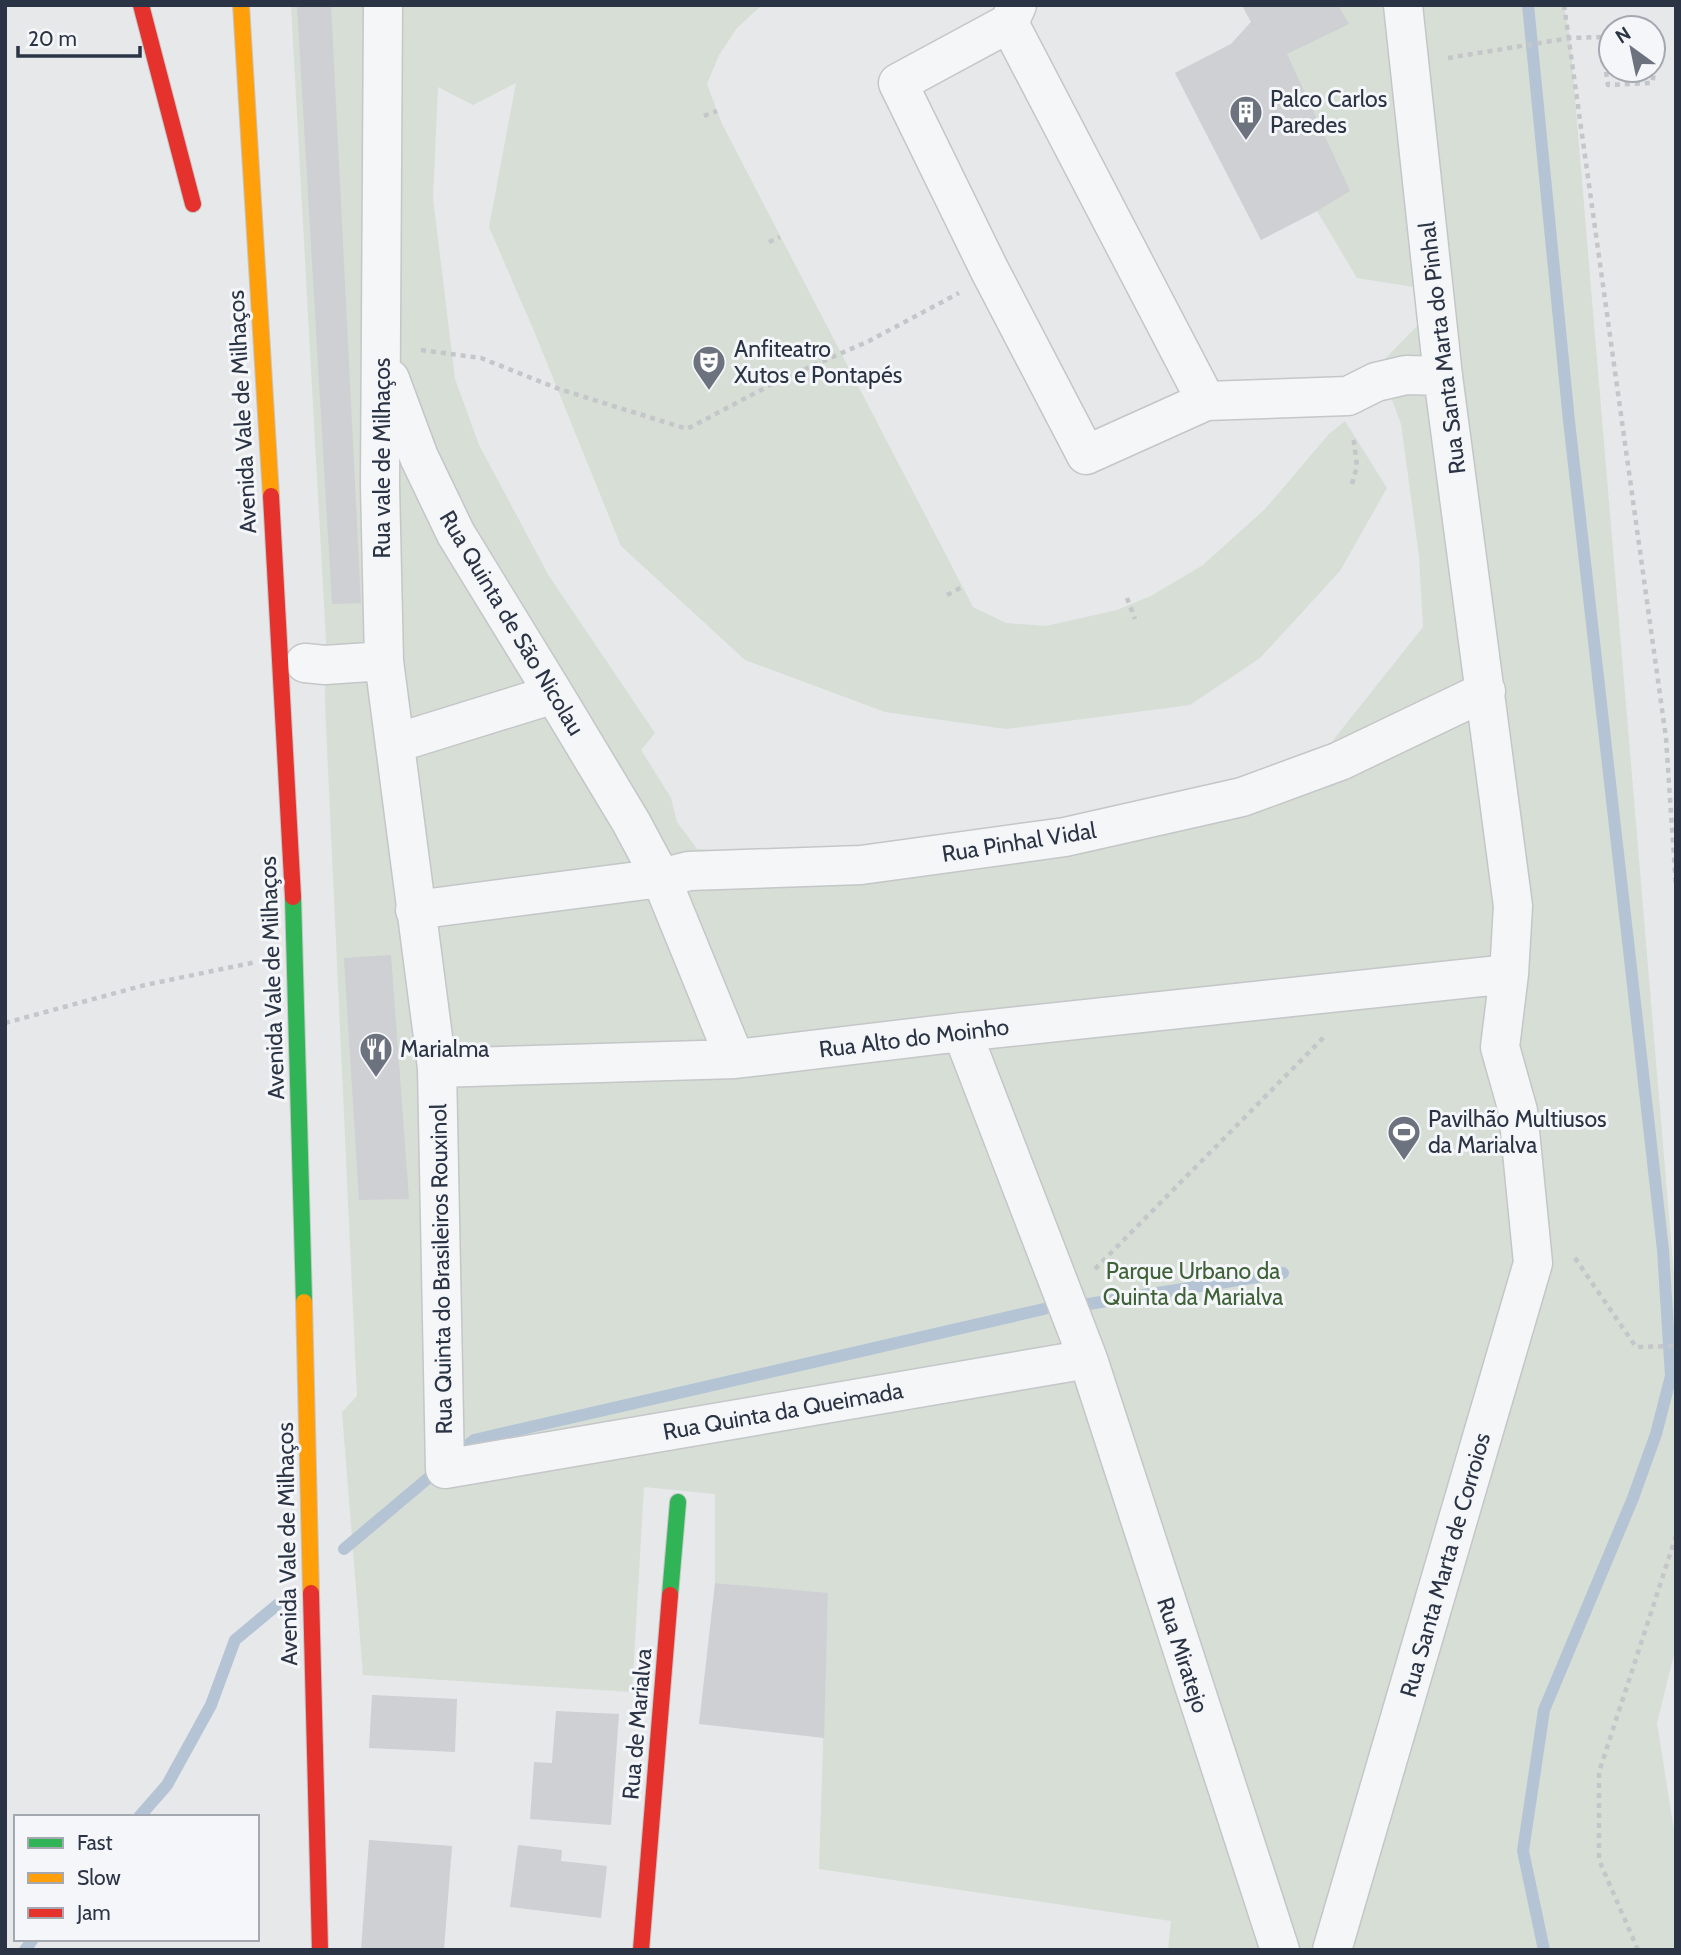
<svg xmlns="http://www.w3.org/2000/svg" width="1681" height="1955" viewBox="0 0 1681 1955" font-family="Cabin,sans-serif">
<rect width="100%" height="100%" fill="#e6e8ea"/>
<!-- green -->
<path fill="#d6ded6" d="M291 5H762L737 28 719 55 707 84 722 124 973 607 1006 623 1046 626 1117 610 1151 596 1203 565 1265 509 1329 434 1345 421 1387 488 1340 571 1260 658 1190 705 1006 729 885 712 745 660 621 546 534 331 489 227 516 83 473 105 438 87 433 198 455 379 479 445 549 576 655 733 641 750 671 798 677 822 697 849 787 854 930 843 1126 810 1253 782 1323 753 1423 627 1419 556 1401 424 1379 365 1418 325 1414 287 1357 278 1317 211 1261 240 1175 73 1231 44 1251 22 1242 5H1564L1570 38 1676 1300V1646L1657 1723 1676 1843V1950H1168L1171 1921 819 1869 828 1594 715 1583V1494L644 1487 632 1692 363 1675 342 1412 357 1396 325 703 326 641Z"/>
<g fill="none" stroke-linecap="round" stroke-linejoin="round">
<!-- stream -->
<path stroke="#b4c4d5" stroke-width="12" d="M1528 5 1569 421 1663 1250 1671 1376 1656 1434 1633 1498 1544 1710 1523 1851 1544 1950
M1082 1305 1283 1273
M456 1455 474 1440 1044 1309
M344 1549 439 1469
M139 1817 167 1785 211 1705 235 1640 277 1605
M25 1950 33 1939"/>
</g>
<!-- building -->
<path fill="#ced0d3" d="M297 5H331L361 603 332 604Z
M1242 5H1338L1349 24 1287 54 1350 191 1317 211 1261 240 1175 73 1231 44 1251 22Z
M391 955 409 1199 359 1200 344 958Z
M715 1583 828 1593 824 1738 699 1724Z
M372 1695 457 1699 455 1752 369 1748Z
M556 1711 619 1714 611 1825 530 1819 534 1762 552 1763Z
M369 1840 452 1846 444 1950H361Z
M518 1845 562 1850 561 1861 607 1866 601 1918 510 1907Z"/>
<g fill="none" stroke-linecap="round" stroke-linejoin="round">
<defs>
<path id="street" d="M383 5 380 485 384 661 437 1068 445 1469 1088 1359 962 1032
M1017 5 1009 23 898 83 989 269 1086 455 1206 401 1348 396 1376 382 1406 375 1443 376
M1009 23 1206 401
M390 379 419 457 456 534 554 694 631 822 661 878 735 1059
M305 663 325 665 384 661
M396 743 554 694
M415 910 661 878 689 871 861 865 1065 837 1242 797 1340 761 1486 691
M437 1068 735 1059 962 1032 1509 974
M1088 1359 1280 1950
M1332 1950 1533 1263 1518 1111 1500 1047 1509 974 1513 906 1443 376 1403 5"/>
<path id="fast" d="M293 897 304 1302
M670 1595 678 1502"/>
<path id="slow" d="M241 5 271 496
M304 1302 311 1593"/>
<path id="jam" d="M141 5 193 204
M271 496 293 897
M311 1593 320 1950
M641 1950 670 1595"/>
</defs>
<!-- street casing -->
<use href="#street" stroke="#c4c6c8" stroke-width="41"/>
<!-- fast casing -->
<use href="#fast" stroke="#c4c6c8" stroke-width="18"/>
<!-- slow casing -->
<use href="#slow" stroke="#c4c6c8" stroke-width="18"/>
<!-- jam casing -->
<use href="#jam" stroke="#c4c6c8" stroke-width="18"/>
<!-- path -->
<path stroke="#c5c6ca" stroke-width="4.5" stroke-dasharray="5 5" stroke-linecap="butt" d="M1564 5 1666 738 1676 888
M1448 58 1570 38 1601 37 1608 85 1652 83 1662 38
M704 116 717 111
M769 242 780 237
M421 350 481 358 559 389 687 429 778 381 869 341 959 293
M1352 484 1357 466 1353 435
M947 595 964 586
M1127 598 1135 619
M5 1023 145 985 256 962
M1575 1258 1636 1347 1676 1346
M1095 1269 1325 1036
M1638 1950 1599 1860V1772L1676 1536"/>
<!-- street -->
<use href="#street" stroke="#f5f6f7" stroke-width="38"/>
<!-- fast -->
<use href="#fast" stroke="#30b455" stroke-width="16"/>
<!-- slow -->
<use href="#slow" stroke="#ff9f0a" stroke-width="16"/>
<!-- jam -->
<use href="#jam" stroke="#e5322d" stroke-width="16"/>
</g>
<!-- icons -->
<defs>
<symbol id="building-pin" viewBox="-11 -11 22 30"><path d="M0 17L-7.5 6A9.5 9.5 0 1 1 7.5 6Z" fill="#6c737f" stroke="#f4f6f9"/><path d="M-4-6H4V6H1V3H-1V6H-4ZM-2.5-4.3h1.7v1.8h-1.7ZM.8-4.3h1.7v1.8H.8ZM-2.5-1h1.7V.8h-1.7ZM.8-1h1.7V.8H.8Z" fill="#fff"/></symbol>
<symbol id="theatre-pin" viewBox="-11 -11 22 30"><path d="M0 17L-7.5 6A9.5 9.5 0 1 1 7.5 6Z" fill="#6c737f" stroke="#f4f6f9"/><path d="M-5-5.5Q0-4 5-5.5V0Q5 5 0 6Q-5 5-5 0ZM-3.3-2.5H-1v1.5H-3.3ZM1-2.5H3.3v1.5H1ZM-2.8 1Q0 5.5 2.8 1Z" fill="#fff"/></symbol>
<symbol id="restaurant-pin" viewBox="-11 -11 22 30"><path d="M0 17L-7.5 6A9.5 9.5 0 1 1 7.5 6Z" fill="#6c737f" stroke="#f4f6f9"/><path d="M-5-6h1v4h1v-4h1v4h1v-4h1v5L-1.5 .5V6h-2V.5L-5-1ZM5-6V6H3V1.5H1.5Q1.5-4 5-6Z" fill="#fff"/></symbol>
<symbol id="stadium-pin" viewBox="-11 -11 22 30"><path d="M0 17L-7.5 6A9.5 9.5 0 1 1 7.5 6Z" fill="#6c737f" stroke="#f4f6f9"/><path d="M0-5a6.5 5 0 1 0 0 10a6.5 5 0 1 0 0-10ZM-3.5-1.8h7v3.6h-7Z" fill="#fff"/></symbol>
</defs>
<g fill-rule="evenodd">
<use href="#building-pin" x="1227" y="93" width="38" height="52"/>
<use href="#theatre-pin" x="690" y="343" width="38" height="52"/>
<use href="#restaurant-pin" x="357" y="1030" width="38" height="52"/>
<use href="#stadium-pin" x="1385" y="1113" width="38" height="52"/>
</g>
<g text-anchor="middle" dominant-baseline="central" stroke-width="6" stroke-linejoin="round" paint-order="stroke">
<!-- poi labels -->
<g font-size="23" fill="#2b3445" stroke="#f4f6f9" text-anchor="start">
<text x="1270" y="99">Palco Carlos<tspan x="1270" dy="26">Paredes</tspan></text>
<text x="734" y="349">Anfiteatro<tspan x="734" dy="26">Xutos e Pontapés</tspan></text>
<text x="400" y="1049">Marialma</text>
<text x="1428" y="1119">Pavilhão Multiusos<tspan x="1428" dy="26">da Marialva</tspan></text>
</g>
<!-- street labels -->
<g font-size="23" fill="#2b3445" stroke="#f4f6f9">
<text transform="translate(1442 348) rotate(-97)">Rua Santa Marta do Pinhal</text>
<text transform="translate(242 412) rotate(-93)">Avenida Vale de Milhaços</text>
<text transform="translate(382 458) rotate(-90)">Rua vale de Milhaços</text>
<text transform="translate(512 623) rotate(59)">Rua Quinta de São Nicolau</text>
<text transform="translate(1019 842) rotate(-9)">Rua Pinhal Vidal</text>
<text transform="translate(272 978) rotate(-92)">Avenida Vale de Milhaços</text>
<text transform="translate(914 1038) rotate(-7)">Rua Alto do Moinho</text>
<text transform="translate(441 1269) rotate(-91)">Rua Quinta do Brasileiros Rouxinol</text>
<text transform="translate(783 1411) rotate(-10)">Rua Quinta da Queimada</text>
<text transform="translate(287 1544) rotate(-91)">Avenida Vale de Milhaços</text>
<text transform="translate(1445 1565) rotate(-74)">Rua Santa Marta de Corroios</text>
<text transform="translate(1183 1655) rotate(72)">Rua Miratejo</text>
<text transform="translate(637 1724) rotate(-85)">Rua de Marialva</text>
</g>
<!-- park labels -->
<g font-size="23" fill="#3f6138" stroke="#f4f6f9">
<text x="1193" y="1271">Parque Urbano da<tspan x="1193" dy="26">Quinta da Marialva</tspan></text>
</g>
</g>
<!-- border -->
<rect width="1681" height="1955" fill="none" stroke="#2b3445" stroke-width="14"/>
<!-- legend -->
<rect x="14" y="1815" width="245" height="126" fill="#f4f6f9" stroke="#a4a8b1" stroke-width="2"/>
<rect x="28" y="1838" width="35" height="10" fill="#30b455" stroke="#a4a8b1" stroke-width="2"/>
<text x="77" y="1850" font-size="21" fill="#2b3445">Fast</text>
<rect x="28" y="1873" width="35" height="10" fill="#ff9f0a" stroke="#a4a8b1" stroke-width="2"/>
<text x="77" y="1885" font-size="21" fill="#2b3445">Slow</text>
<rect x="28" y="1908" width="35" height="10" fill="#e5322d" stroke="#a4a8b1" stroke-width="2"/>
<text x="77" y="1920" font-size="21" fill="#2b3445">Jam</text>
<!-- north arrow -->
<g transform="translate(1632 49) rotate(327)"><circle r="33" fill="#f4f6f9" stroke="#a4a8b1" stroke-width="2"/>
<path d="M0-5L12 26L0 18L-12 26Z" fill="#6c737f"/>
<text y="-10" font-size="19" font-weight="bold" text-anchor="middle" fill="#2b3445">N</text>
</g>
<!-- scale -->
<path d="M18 46v10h122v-10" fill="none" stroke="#2b3445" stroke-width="3.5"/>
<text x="28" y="46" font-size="21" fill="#2b3445" stroke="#f4f6f9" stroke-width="5" paint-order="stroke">20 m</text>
</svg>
